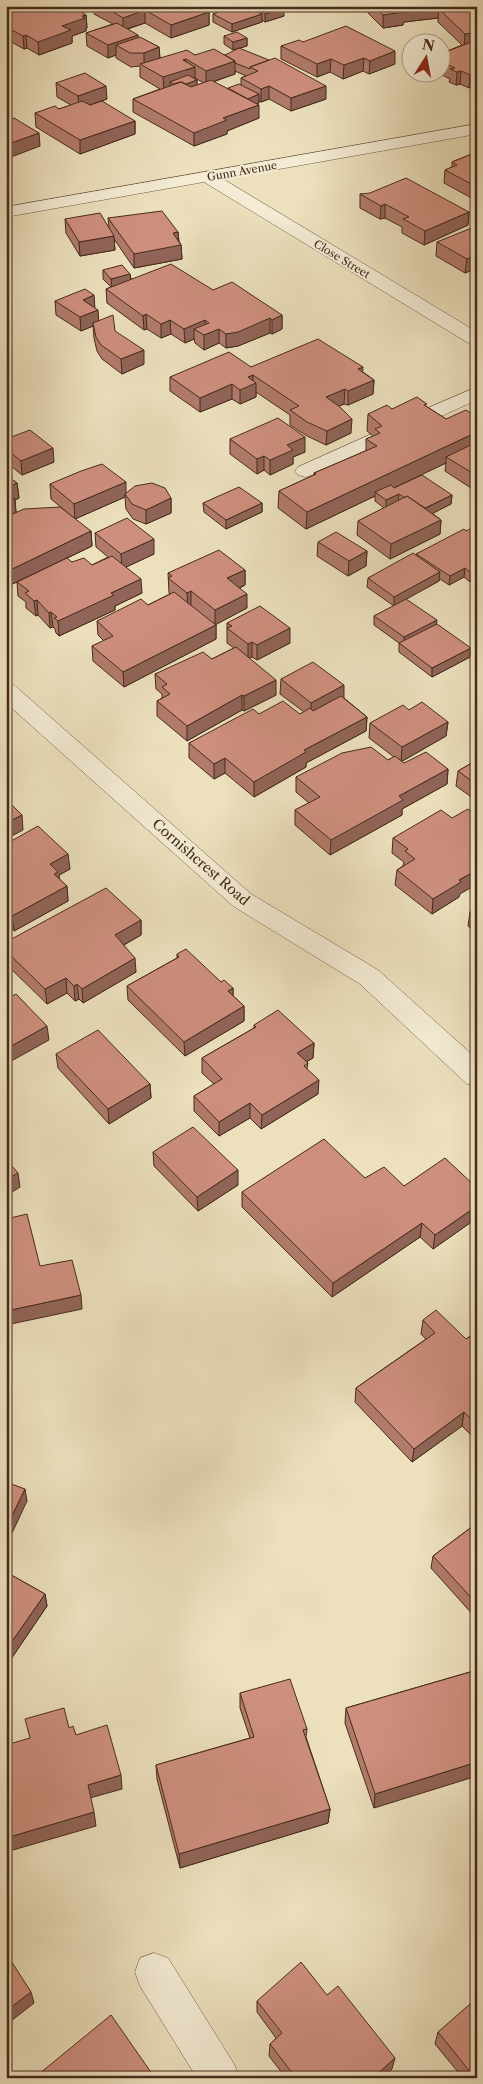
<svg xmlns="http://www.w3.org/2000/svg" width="483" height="2084" viewBox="0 0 483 2084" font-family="'Libre Caslon Text',serif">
<rect width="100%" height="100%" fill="#ece0bd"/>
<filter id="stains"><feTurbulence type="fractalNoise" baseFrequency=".004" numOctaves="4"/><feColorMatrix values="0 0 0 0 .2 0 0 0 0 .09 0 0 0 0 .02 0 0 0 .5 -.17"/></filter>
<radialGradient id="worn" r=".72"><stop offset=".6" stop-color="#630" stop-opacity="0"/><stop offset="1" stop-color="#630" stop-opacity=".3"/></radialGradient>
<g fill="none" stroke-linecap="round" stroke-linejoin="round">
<defs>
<path id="minor" d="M477 124V134L223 179 477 332V346L470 344 204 182 6 217V207Z
M477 387V400L428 422 421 424 414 422 411 418 414 414Z
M376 432 383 434 386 438 383 442 312 475 305 477 298 475 295 471 298 467Z
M6 683 14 685 251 894 378 970 477 1059V1087L467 1084 360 984 233 906 6 703Z
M154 1953 168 1958 234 2064 240 2078H197L140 1986 135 1972 140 1958Z"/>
</defs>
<!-- minor casing -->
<use href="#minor" stroke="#705844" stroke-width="1"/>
<!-- minor -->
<use href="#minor" fill="#f3ebd4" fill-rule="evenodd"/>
</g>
<!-- wall -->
<path fill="#b17b6c" stroke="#462b1c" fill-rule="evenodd" d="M6 6 86 15 87 28H86V31L72 36V43L39 55 27 48 24 49 6 39Z
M94 6H167L171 9 209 12V25L171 38 145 23 128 29 138 37 159 47 160 58 195 55H225L326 99 291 111 269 99 261 102 259 101V103L256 104 259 118 227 131V134L194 146 133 112V99L160 89 140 77V66L131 67 116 58V55L108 58 87 46 86 33 113 24 94 14ZM235 71 246 76 241 78V85L228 89 213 82 235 74ZM195 78 204 83 197 85V80L195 79Z
M228 6H260L252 9 256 11 257 9 284 16 265 22 262 20V22L232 32 213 22V14L231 8Z
M361 6H477L469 88 460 84 456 85 449 82 450 79 436 72H440V54L462 45 438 22V18L404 22 403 25 383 28Z
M224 36 247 38V46L233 50 224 44Z
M370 39 395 64 369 74 363 71 343 79 330 72 317 77 281 59V46L303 42Z
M56 83 107 99 90 105 135 121V134L80 154 36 127 35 113 59 109 71 105 57 97Z
M477 152V201L444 183 445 170 452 167V162Z
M360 194 469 212 468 225 424 245 402 233V227L385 218 380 219 360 208Z
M108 218 178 232 179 241 181 245 182 259 134 268 114 239 115 250 80 256 66 233 65 219 109 228Z
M477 228V270L475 269 465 273 436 256 437 242Z
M103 270 130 274 131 279 213 290 282 315V329L272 334 270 333 238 346 226 348 219 343 204 350 195 343 194 339 185 343 171 334 161 338 147 329 144 330 107 303 106 289 111 287 103 279Z
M55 301 95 308 98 321 115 331 144 364 122 374 102 359 97 351 94 338 93 326 81 331 56 315Z
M251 367 363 372 374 380 373 394 348 405 344 404 339 406 351 433 326 445 307 436 290 425V415L256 392V397L240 404 232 399 200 412 170 391V377Z
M426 406 446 419 477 417V492L445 471 446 463 394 487 452 495 451 504 432 513 441 520 440 534 390 559 357 535 358 521 384 508 375 501V496L306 529 278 508 279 491 314 475V473L366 451V439L373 436 367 431 368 414 392 409Z
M6 439 54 462 22 475 6 462Z
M230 439 305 452 293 457V464L270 475 264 470 257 474 230 454Z
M6 475 17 483 19 498 15 500 16 512 91 531 92 546 47 568 72 562 92 565 108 557 96 547 95 533 154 554 126 567 142 593 115 606V610L59 636 56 633 55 629 53 627 50 628 38 615 36 616 26 608V602L18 596 17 582 6 587Z
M50 484 171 498V513L146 524 133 519 126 509 125 497 75 519 51 499Z
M203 503H262V512L226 529 204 512Z
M466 531H477V578L470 582 464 577 449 585 440 579 439 581 404 600 436 624 470 657 432 677 399 652V643L374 625V616L394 606 367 587 368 578 416 555V554Z
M318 542 367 551 366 566 348 576 317 556Z
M245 570V585L240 588 247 608 216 624V639L124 687 93 661 92 646 104 641 98 635 97 621 148 605 170 594 169 593 168 573Z
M227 623 290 643 257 660 252 657 249 658 276 695 244 711 242 710 187 741 157 716V701L162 698V694L156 689 155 674 212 659 234 648 227 643Z
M281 679 344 698 367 717 366 731 306 763V767L254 797 225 773 214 779 189 758V743L259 714H300L304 712 280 694Z
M409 710 448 722 446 736 402 761 404 763 448 769 447 784 402 809V815L330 855 295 825V810L309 803 296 792V777L388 760 394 757 369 738 370 723Z
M477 760V801L456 786 458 771Z
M452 818 459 897 432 914 395 885 397 870 403 866 404 862 392 853 393 838Z
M6 844 70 869 59 875V879L67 886 68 901 14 931 6 923Z
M477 908V934L468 926 470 912Z
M141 920V935L124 945 136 972 83 1003 79 999 75 1001 67 993 47 1004 6 964V942Z
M177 954 221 982 233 988V996L244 1006V1021L185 1056 128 1000 127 986 177 958Z
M254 1025 314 1043 313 1058 306 1062 308 1063 307 1069 318 1094 261 1129 250 1118 219 1136 194 1111V1096L214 1084 202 1073V1058L254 1028Z
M56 1054 150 1084 151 1098 109 1124 58 1068Z
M153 1152 238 1185 198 1211 154 1166Z
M365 1178 404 1186 477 1188V1218L433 1249 420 1237 332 1297 242 1207V1192Z
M423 1320 466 1339 477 1332V1441L462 1426 412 1462 355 1402 356 1388 426 1339 421 1334Z
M477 1523V1615L475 1617 431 1568 433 1556Z
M6 1572 45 1594 47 1606 9 1662 6 1660Z
M477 1670 374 1808 345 1723 346 1708Z
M240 1693 307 1729 306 1737 330 1809 328 1823 180 1868 157 1779 156 1765 250 1738 240 1708Z
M257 2001 392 2069 383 2078H286L269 2056 270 2044 276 2038 257 2012Z
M438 2032 477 2078H463L435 2044Z"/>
<!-- shaded-wall -->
<path fill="#906458" stroke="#462b1c" d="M213 6H222L213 9Z
M239 6H260L239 13Z
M429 6H465L439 9 438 18 404 22 403 25 383 28V15L402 10Z
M284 8V16L265 22V14Z
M145 10V23L123 30V18Z
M209 12V25L171 38V25Z
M262 14V22L232 32V24Z
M86 15 87 28H86V31L72 36V43L39 55 38 42 62 26Z
M477 32V45L464 47 465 34Z
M26 35 27 48 24 49 23 36Z
M138 35 139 48 116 45V55L108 58V45Z
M247 38V46L233 50V42Z
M159 47 160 60 144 66V53Z
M395 51V64L369 74 370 61Z
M364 58 363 71 343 79 344 65Z
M186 59V70L195 67V80L170 82V88L164 91 163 77 183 60Z
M331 59 330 72 317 77V64Z
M235 61V74L206 84V71Z
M461 71 460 84 456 85 457 72Z
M477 73V85L469 88 470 75Z
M197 80V88L178 87Z
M106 86 107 99 79 109 78 96Z
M269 86V99L261 102V89Z
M326 86V99L291 111V98Z
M259 94V103L248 107V99Z
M259 105V118L227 131V134L194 146V133L223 118Z
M135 121V134L80 154V140Z
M39 133 40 146 6 159V145Z
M385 204V218L380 219 381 206Z
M469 212 468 225 424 245 425 231Z
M178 232 179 245H181L182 259 134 268V254L173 233Z
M114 236 115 250 80 256 79 242Z
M476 255 475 269 465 273 467 259Z
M130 274 131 283 112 288 111 279Z
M94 295 95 309 83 300Z
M98 310 99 324 93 323V326L81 331 80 317Z
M146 314 147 329 144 330 143 316Z
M282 315V329L272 334V320Z
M270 318V333L238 346 226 348V334Z
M170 320 171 334 161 338V324Z
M205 320 206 334 194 329V339L185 343 184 329Z
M219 329V343L204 350V335Z
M144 350V364L122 374 121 359Z
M363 367 362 381 358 369Z
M253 375V384L256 383V397L240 404V390L248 377Z
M374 380 373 394 348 405V391Z
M232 384V399L200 412V398Z
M345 389 344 404 326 412V397Z
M352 419 351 433 326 445 327 431Z
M477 432V448L446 457V463L379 495 375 492V496L306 529 307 512Z
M305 437V452L293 457V464L270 475V460L287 445Z
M53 448 54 462 22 475 21 461Z
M264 456V470L257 474V459Z
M126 482V496L125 494V497L75 519 74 504Z
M17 483 19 498 15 500 16 513 6 518V488Z
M399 494 398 503 386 509V500Z
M452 495 451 504 422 519V510Z
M171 498V513L146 524V510Z
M262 503V512L226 529V520Z
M441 520 440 534 390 559 391 544Z
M91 531 92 546 6 587V572Z
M154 539V554L122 569 121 554Z
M367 551 366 566 348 576 349 561Z
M477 562V578L470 582 471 573Z
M465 568 464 577 449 585 450 576Z
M245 570V585L228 593 227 578Z
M440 572 439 581 394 606V597Z
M141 579 142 593 115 606V610L59 636 58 621 111 593Z
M191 591V606L188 608 187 593Z
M247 594V608L215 625V610Z
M37 600 38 615 36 616 34 601Z
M51 612 53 627 50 628 49 613Z
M437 620 436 629 404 646V637Z
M216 625V639L124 687 123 672Z
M290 628V643L257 660V645Z
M252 642V657L248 659V644Z
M471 648 470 657 432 677V668Z
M276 680V695L244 711V696Z
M344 685V700L311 718V703Z
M242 695V710L187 741V726Z
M367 717 366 731 306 763V767L254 797V782L304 750Z
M448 722 446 736 401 762 402 747Z
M225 758V773L214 779V764Z
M448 769 447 784 402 809V815L330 855 331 840 399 796Z
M22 815 23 830 6 839V823Z
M68 854 70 869 59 875 60 887 50 864Z
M477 870V884L460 894 459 897 432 914 433 899 459 880Z
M67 886 68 901 14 931 12 916Z
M141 920V935L116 949 115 935Z
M135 958 136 972 83 1003 82 989Z
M66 978 67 993 47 1004 45 989Z
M77 984 79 999 75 1001 74 986Z
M233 988V1002L228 991Z
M244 1006V1021L185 1056 184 1042Z
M47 1026 49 1040 6 1064V1049Z
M314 1043 313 1058 296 1068 297 1053Z
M319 1080 318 1094 261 1129 262 1115Z
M150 1084 151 1098 109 1124 108 1109Z
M250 1103V1118L219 1136V1122Z
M238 1170V1185L198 1211 197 1197Z
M18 1173 20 1187 6 1196V1180Z
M477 1206V1218L433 1249 435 1235Z
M422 1223 420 1237 332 1297 333 1283Z
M81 1295 82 1309 6 1325V1311Z
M464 1412 462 1426 412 1462 414 1449Z
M25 1489 27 1501 6 1546V1528Z
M45 1594 47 1606 9 1662 6 1650Z
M477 1606V1615L475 1617Z
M477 1762V1776L374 1808 375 1794Z
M121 1775 122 1789 90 1798 88 1785Z
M330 1809 328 1823 180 1868 179 1854Z
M94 1812 96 1826 6 1852V1838Z
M31 1992 34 2003 6 2025V2011Z
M395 2058 392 2069 383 2078H373Z"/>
<!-- building -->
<path fill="#ce8f7e" stroke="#462b1c" d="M6 6H71L86 15 82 16 85 18 62 26 71 30 38 42 26 35 23 36 6 27Z
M103 6H167L171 9 180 6H198L209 12 171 25 145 10 123 18Z
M237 6H247L262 14 232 24 213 14Z
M265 6H281L284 8 265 14 257 9Z
M375 6H429L402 10 404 12 383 15Z
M459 6H477V32L465 34 439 9Z
M117 23 138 35 108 45 86 33Z
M346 26 395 51 370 61 364 58 344 65 331 59 317 64 281 46 299 40 303 42Z
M237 32 247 38 233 42 224 36Z
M140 37 159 47 144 53H130L116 45Z
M477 40V73L470 75 461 71 457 72 450 69 455 68 440 61V54Z
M239 48 269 60 250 67V69L235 63V61L225 55Z
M214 49 235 61 206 71 186 59 183 60 195 67 163 77 140 64 187 50 195 55Z
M275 58 326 86 291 98 269 86 261 89 241 78 258 71 250 67Z
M85 73 106 86 78 96 56 83Z
M188 75 197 80 186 84 181 82 173 84 170 82Z
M211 80 259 105 223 118 227 120 194 133 133 99 181 82 191 87Z
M239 84 259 94 248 99 228 88Z
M82 101 90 105 102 101 135 121 80 140 35 113 55 106 59 109Z
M14 118 39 133 6 145V121Z
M477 152V187L445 170 457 165 452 162Z
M406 178 469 212 425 231 403 219 409 217 385 204 381 206 360 194 370 193Z
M162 211 178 232 173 233 181 245 134 254 108 218Z
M100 213 114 236 79 242 65 219Z
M474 227 477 228V255L467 259 437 242Z
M171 264 213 290 232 282 282 315 272 320 270 318 238 332 226 334 219 329 204 335 194 329 209 323 205 320 184 329 170 320 161 324 146 314 143 316 106 289Z
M122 265 130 274 111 279 103 270Z
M85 289 94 295 83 300 98 310 80 317 55 301Z
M113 315 115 331 144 350 121 359 101 345 96 337 93 323Z
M318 339 363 367 358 369 374 380 348 391 345 389 326 397 340 407 352 419 327 431 307 422 290 410 299 406 253 375 248 377 256 383 240 390 232 384 200 398 170 377 229 352 251 367Z
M417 397 427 404 424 405 446 419 466 410 477 417V432L307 512 279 491 316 474 314 473 377 446 366 439 380 433 375 429 382 426 368 414 387 405 392 409Z
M278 418 305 437 287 445 293 450 270 460 264 456 257 459 230 439Z
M30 430 53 448 21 461 6 449V439Z
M477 442V476L446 457Z
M102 464 126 482 74 504 50 484 81 471Z
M6 475 17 483 6 488Z
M422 475 452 495 425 508 407 496 405 498 399 494 386 500 375 492 391 485 394 488Z
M152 483 165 488 171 498 146 510 132 504 125 494 135 486Z
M239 487 262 503 226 520 203 503Z
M6 493 15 499 6 503Z
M407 496 441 520 391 544 358 521Z
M60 507 91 531 6 572V517L24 509Z
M127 518 154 539 121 554 95 533Z
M472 528 477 531V536L476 537H477V562L476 563H477V569L471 573 465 568 450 576 416 554 464 529 466 531Z
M336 532 367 551 349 561 318 542Z
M219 550 245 570 227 578 247 594 215 610 191 591 187 593 168 578 172 576 168 573Z
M413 553 440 572 394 597 368 578Z
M112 556 141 579 111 593 114 595 58 621 54 618 57 617 51 612 49 613 37 600 34 601 25 593 29 591 17 582 67 558 72 562 84 558 92 565Z
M174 592 216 625 123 672 92 646 113 636 97 621 141 599 148 605Z
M406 599 437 620 404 637 374 616Z
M260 606 290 628 257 645 252 642 248 644 227 628 232 626 227 623Z
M437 624 471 648 432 668 399 643Z
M236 647 276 680 244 696 242 695 187 726 157 701 170 694 162 687 167 684 155 674 203 652 212 659Z
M313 662 344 685 311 703 281 679Z
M341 696 367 717 304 750 306 752 254 782 225 758 214 764 189 743 253 709 259 714 283 701 300 714 310 708 313 711Z
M422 702 448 722 402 747 370 723 403 705 409 710Z
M371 747 388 760 395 756 404 763 426 752 448 769 399 796 403 800 331 840 295 810 320 797 296 777 342 753Z
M477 760V785L458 771Z
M6 796 12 801 9 802 22 815 6 823Z
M468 809 477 816V870L459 880 461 882 433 899 397 870 415 859 405 851 408 849 393 838 441 810 452 818Z
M38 826 68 854 50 864 58 872 54 874 67 886 12 916 6 910V844Z
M106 888 141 920 115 935 135 958 82 989 77 984 74 986 66 978 45 989 6 951V942Z
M477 908V918L470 912Z
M186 949 221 982 224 980 233 988 228 991 244 1006 184 1042 127 986 179 957 177 954Z
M16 994 47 1026 6 1049V999Z
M278 1010 314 1043 297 1053 308 1063 304 1066 319 1080 262 1115 250 1103 219 1122 194 1096 222 1079 202 1058 256 1027 254 1025Z
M98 1030 150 1084 108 1109 56 1054Z
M193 1127 238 1170 197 1197 153 1152Z
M324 1139 365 1178 384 1167 404 1186 445 1158 477 1188V1206L435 1235 422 1223 333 1283 242 1192Z
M6 1159 18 1173 6 1180Z
M27 1214 40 1266 72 1260 81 1295 6 1311V1219Z
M436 1310 466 1339 477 1332V1425L464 1412 414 1449 356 1388 435 1333 423 1320Z
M6 1482 25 1489 6 1528Z
M477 1523V1604L433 1556Z
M6 1572 45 1594 6 1650Z
M477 1670V1762L375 1794 346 1708Z
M290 1679 307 1729 303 1730 330 1809 179 1854 156 1765 254 1737 240 1693Z
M64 1708 69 1728 73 1726 76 1735 107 1725 121 1775 88 1785 94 1812 6 1838V1745L30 1738 25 1719Z
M6 1953 31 1992 6 2011Z
M301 1962 327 1995 338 1986 395 2058 373 2078H296L270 2044 282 2033 257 2001Z
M477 1998V2078H475L438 2032Z
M111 2015 155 2078H34Z"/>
<g text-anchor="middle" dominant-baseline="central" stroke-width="4" stroke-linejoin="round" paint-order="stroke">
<!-- far-street labels -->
<g font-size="11" fill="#462b1c" stroke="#f3ebd4">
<text transform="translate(242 171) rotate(-10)">Gunn Avenue</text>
<text transform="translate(342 259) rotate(31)">Close Street</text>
</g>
<!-- street labels -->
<g font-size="14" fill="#462b1c" stroke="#f3ebd4">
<text transform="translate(201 862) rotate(41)">Cornishcrest Road</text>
</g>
</g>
<!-- margin -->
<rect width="483" height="2084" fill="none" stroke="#ece0bd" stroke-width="25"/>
<rect x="8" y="8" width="468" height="2069" fill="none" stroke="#462b1c" stroke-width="2.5"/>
<rect x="12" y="12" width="458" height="2059" fill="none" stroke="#462b1c"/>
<!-- north arrow -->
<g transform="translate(426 58) rotate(11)"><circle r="24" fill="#f3ebd4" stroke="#ae9e8a"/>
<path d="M0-4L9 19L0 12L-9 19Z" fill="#8f2418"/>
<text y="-8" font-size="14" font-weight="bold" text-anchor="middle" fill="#462b1c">N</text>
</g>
<rect width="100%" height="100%" filter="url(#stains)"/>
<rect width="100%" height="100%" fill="url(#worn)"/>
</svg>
